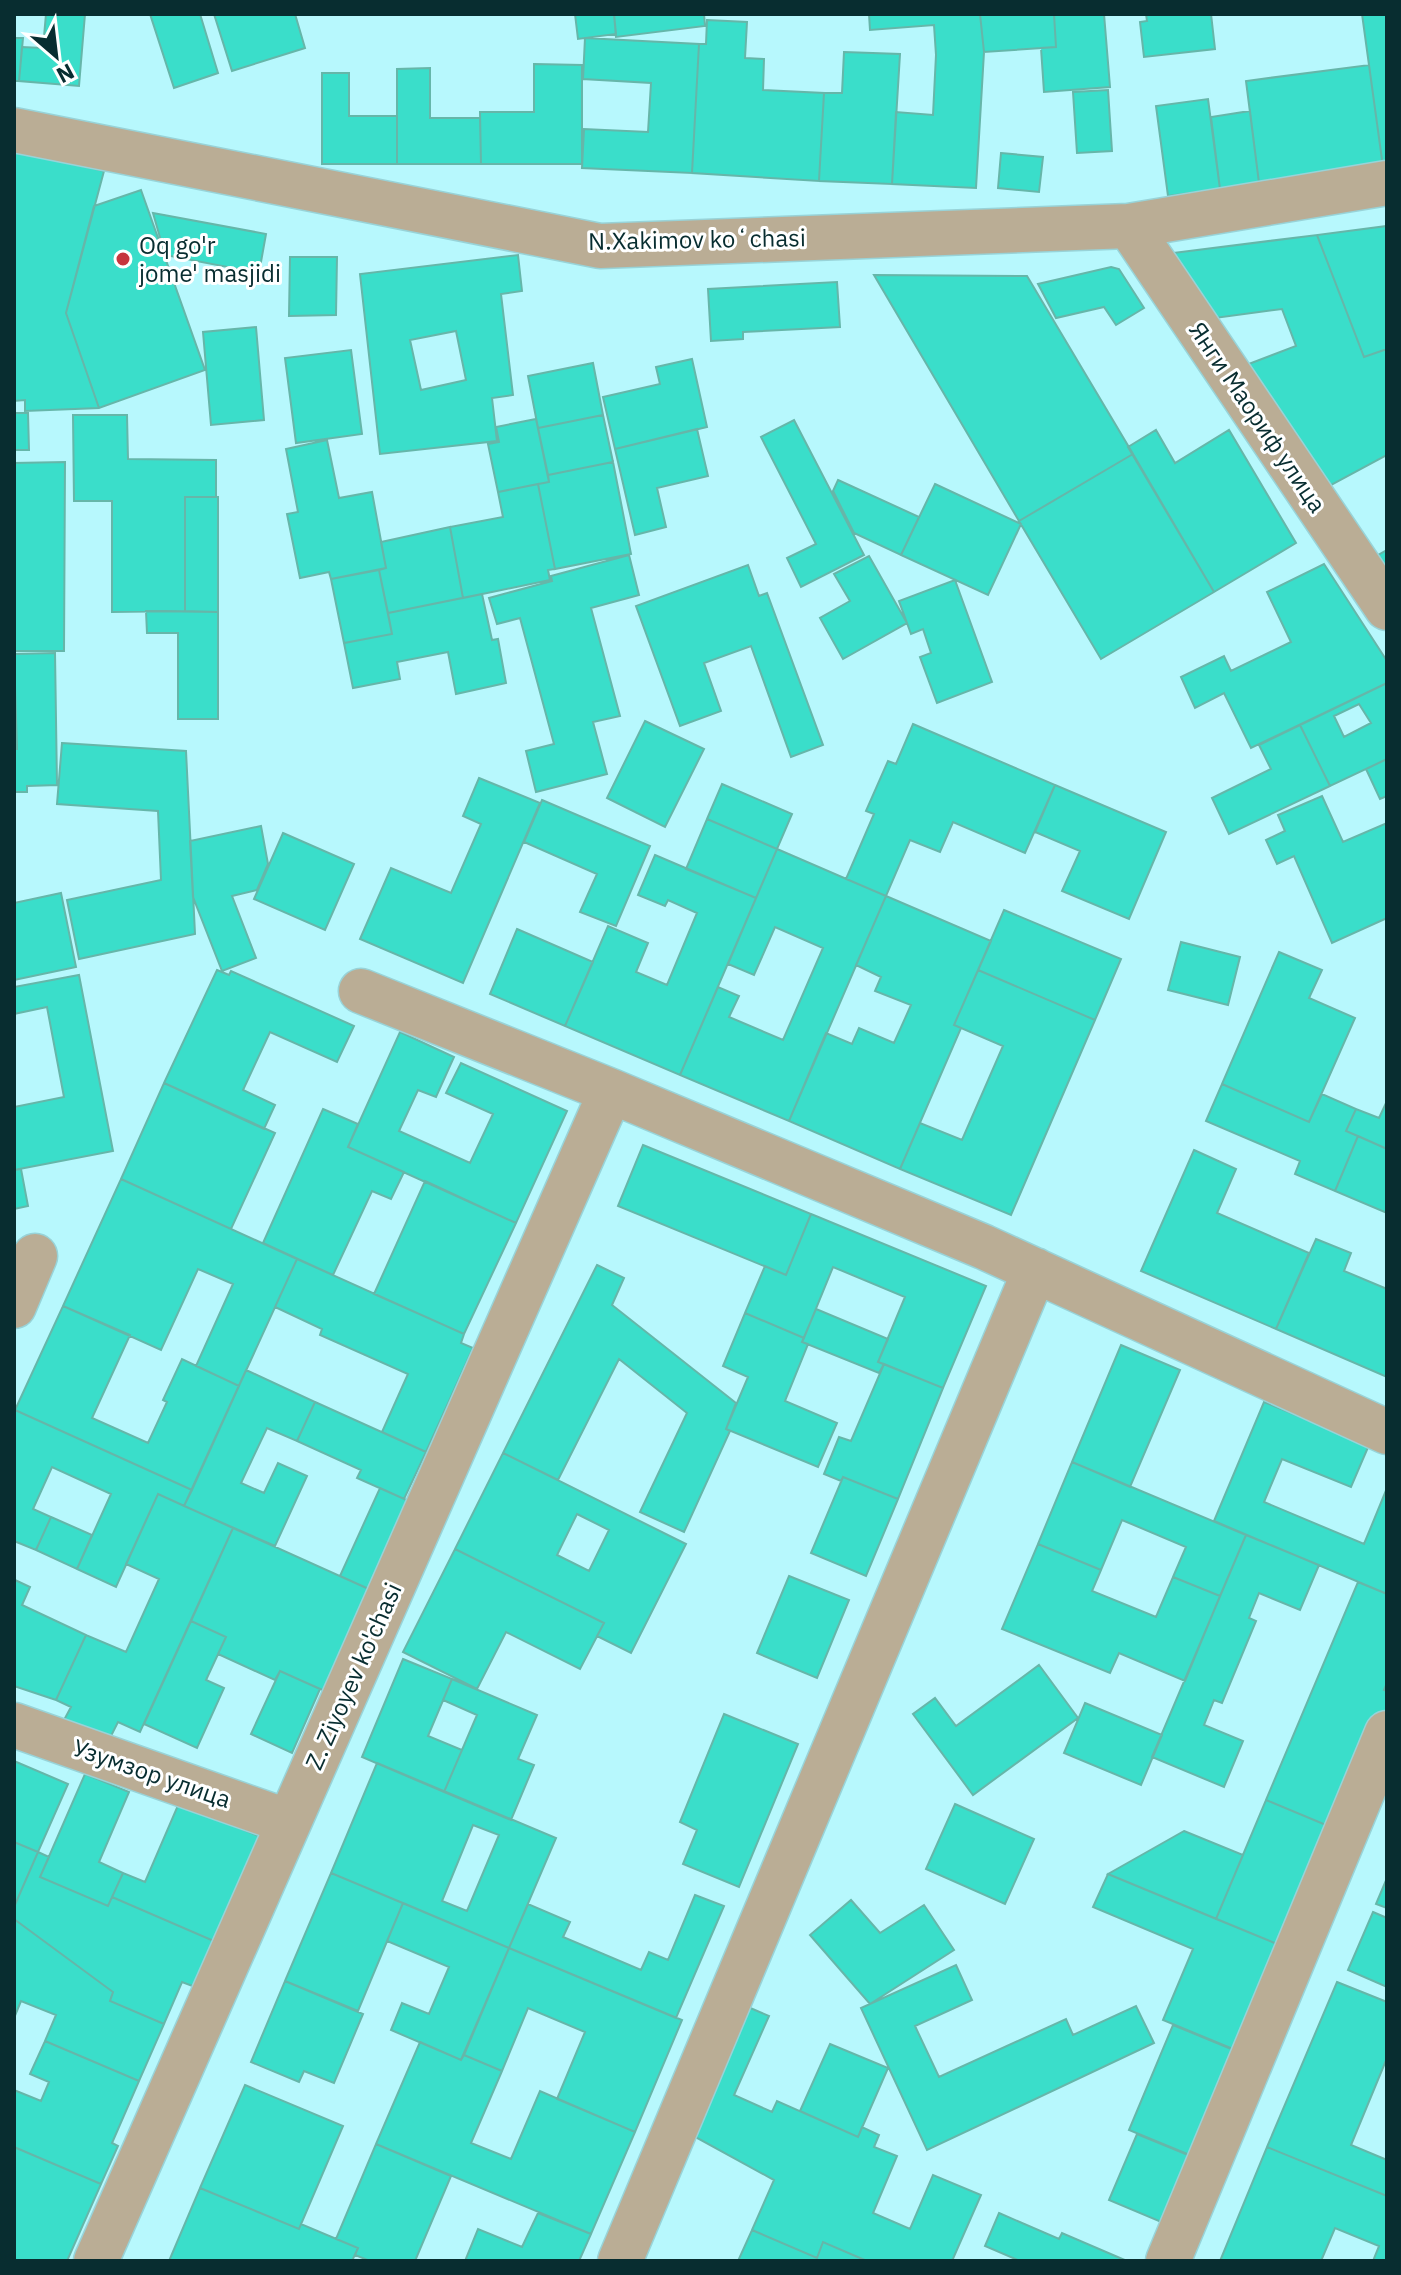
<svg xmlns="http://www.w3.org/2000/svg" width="1401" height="2275" viewBox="0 0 1401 2275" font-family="'IBM Plex Sans',sans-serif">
<rect width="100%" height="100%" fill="#b7f8fd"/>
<!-- building -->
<path fill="#3adeca" stroke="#66b6a9" stroke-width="2" fill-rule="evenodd" d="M46 14H85L79 86 19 81 22 47 43 48Z
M150 14H200L218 73 174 88Z
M214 14H295L305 48 232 71Z
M575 14H614L616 34 578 39Z
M614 14H704L705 26 616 37Z
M869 14H980L984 52 976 188 892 184 896 112 933 115 936 55 934 25 870 30Z
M980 14H1054L1056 47 984 52Z
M1054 14H1104L1110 87 1044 92 1041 48 1056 47Z
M1146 14H1211L1215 49 1144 57 1140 22 1147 21Z
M1362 14H1387V169L1383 167Z
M707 20 747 22 745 58 764 59 763 90 824 93 819 181 692 173 699 44H706Z
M14 38H23L19 81H14Z
M585 38 699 44 692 173 582 168 584 129 648 132 651 83 583 79Z
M844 52 900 54 892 184 819 181 824 93H842Z
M534 64 582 65V164H481L480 112H534Z
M1369 65 1383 167 1259 183 1246 81Z
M430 68V118H480L481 164H397V69Z
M322 73H349V116H397V164H322Z
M1108 90 1112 151 1077 153 1073 92Z
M1208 99 1220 189 1168 196 1156 106Z
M1250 111 1259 183 1220 189 1211 117Z
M14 150 104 171 66 313 99 408 25 411V400L14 401Z
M1001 153 1043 157 1039 192 998 188Z
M141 190 205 370 99 408 66 313 94 206Z
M153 213 266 234 259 273 165 255Z
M1387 226V349L1364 357 1317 235Z
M1317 235 1364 357 1387 349V455L1320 491 1246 365 1296 346 1282 309 1215 318 1173 253Z
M518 255 522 291 501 294 513 395 492 398 497 441 380 454 360 274ZM456 331 466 380 421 390 410 340Z
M290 257H337L336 315 289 316Z
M1111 267 1119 269 1144 308 1116 325 1104 307 1056 318 1038 284Z
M874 275 1027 276 1133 454 1019 521Z
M837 282 840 327 743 332V339L711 341 708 289Z
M256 327 264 420 211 425 203 332Z
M351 350 362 434 296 443 285 358Z
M692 359 707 427 615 449 603 397 660 384 656 367Z
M593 363 603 415 538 428 528 376Z
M14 413H28L29 450H14Z
M73 415H127L128 459 216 460V497H185V611L112 612V501H74Z
M603 415 613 462 548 475 538 428Z
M536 419 549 482 498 492 488 444 499 442 496 427Z
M794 420 864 555 801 587 787 558 816 544 761 437Z
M697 429 708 476 657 488 666 527 635 535 615 449Z
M1156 430 1175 463 1229 430 1296 543 1214 592 1128 447Z
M327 440 339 498 372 492 386 568 331 579 329 572 300 578 287 514 298 512 286 449Z
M1133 454 1214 592 1101 659 1019 521Z
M65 462 64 651H14V463Z
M613 462 631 554 555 569 538 484 549 482 548 475Z
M838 480 919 517 901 555 854 533 833 491Z
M538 484 555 569 548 570 550 580 463 598 450 527 503 517 498 492Z
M935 484 1021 524 988 595 901 555Z
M185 497H218V612L185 611Z
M450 527 463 598 388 613 379 570 386 568 381 542Z
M1387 550V583L1373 558Z
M629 555 639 595 591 608 620 716 593 722 607 774 536 792 526 751 554 744 520 618 497 624 489 598 552 581 551 576Z
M869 556 907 623 843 659 820 618 850 601 834 574Z
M1324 564 1387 661V683L1251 748 1224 693 1195 708 1181 677 1224 656 1231 671 1291 642 1267 592Z
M748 565 759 596 767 593 823 745 791 757 751 646 704 663 721 711 680 726 636 606Z
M379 570 392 634 344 643 331 579Z
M955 580 992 682 937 703 920 657 931 653 923 629 911 634 899 601Z
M482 594 492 640 498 639 506 683 456 694 448 652 397 662 400 679 353 688 344 643 392 634 388 613Z
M146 611 218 612V719H178V633H147Z
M55 653 57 785 27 786V792H14V749H17L14 654Z
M1387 683V759L1330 786 1300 725ZM1359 704 1371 723 1344 737 1334 716Z
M645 721 704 749 665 827 607 798Z
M913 724 1055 785 1025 853 953 822 940 852 910 840 886 896 846 879 874 814 866 811 888 761 896 764Z
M1300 725 1330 786 1229 834 1212 798 1271 769 1259 745Z
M62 743 186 751 195 934 79 959 67 900 161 880 158 811 57 804Z
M1387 759V796L1380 799 1366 769Z
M479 778 540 803 463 983 360 939 391 868 451 893 481 824 463 816Z
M722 784 792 814 777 849 707 819Z
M1055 785 1166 832 1129 919 1062 891 1080 851 1035 832Z
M1322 796 1343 842 1387 823V918L1332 943 1294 856 1277 864 1266 840 1285 831 1278 815Z
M542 800 650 846 616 926 580 912 597 874 524 842Z
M707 819 777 849 756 898 686 869Z
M261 826 268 864 257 890 232 896 256 958 222 971 193 897 190 841Z
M283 833 354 864 325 930 254 899Z
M777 849 886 896 789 1121 680 1075 718 987 739 996 729 1017 783 1040 823 948 775 927 754 975 728 964Z
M655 855 756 898 680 1075 565 1026 608 926 648 943 636 972 667 985 697 913 668 900 665 906 638 895Z
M61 893 76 967 14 980V903Z
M886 896 991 941 954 1025 961 1028 900 1169 789 1121 826 1033 852 1044 859 1028 894 1043 911 1005 875 991 881 977 856 965Z
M1004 910 1121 959 1095 1020 978 970Z
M517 929 593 962 565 1026 490 994Z
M1181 942 1240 957 1228 1005 1168 990Z
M1279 952 1322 970 1309 998 1355 1018 1309 1122 1222 1084Z
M217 970 229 975 231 971 354 1026 337 1062 270 1032 243 1090 275 1105 264 1129 164 1083Z
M978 970 1095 1020 1011 1215 900 1169 920 1123 962 1140 1003 1046 954 1025Z
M79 975 113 1151 14 1170V1107L64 1097 47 1007 14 1014V987Z
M400 1032 454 1057 436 1097 418 1090 399 1131 470 1163 493 1114 446 1093 461 1063 567 1111 516 1223 348 1147Z
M164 1083 275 1133 231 1229 121 1179Z
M1222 1084 1309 1122 1322 1094 1356 1109 1346 1131 1358 1136 1335 1191 1295 1174 1300 1161 1206 1121Z
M1387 1101V1149L1346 1131 1356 1109 1379 1118Z
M323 1109 358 1124 348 1147 404 1172 391 1199 372 1191 333 1275 263 1243Z
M1358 1136 1387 1149V1213L1335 1191Z
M643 1145 811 1214 786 1275 618 1206Z
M1194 1150 1236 1169 1217 1213 1309 1253 1276 1329 1141 1271Z
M21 1169 28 1206 14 1209V1170Z
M121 1179 297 1259 239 1386 196 1366 233 1284 198 1269 161 1350 63 1306Z
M425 1181 516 1223 464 1334 374 1294Z
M811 1214 986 1286 943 1388 878 1362 905 1297 833 1267 804 1338 745 1313 765 1266 786 1275Z
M1316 1239 1351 1253 1344 1271 1387 1289V1377L1276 1329Z
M297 1259 464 1334 461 1343 473 1348 426 1452 382 1432 408 1374 320 1335 322 1329 275 1307Z
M597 1265 624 1278 612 1305 736 1403 726 1429 730 1431 684 1532 640 1512 687 1413 619 1359 558 1480 503 1453Z
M63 1306 130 1335 92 1418 148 1443 167 1402 163 1400 182 1359 239 1386 192 1490 15 1410Z
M816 1309 888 1339 878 1362 884 1364 879 1373 802 1342Z
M745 1313 804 1338 802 1342 808 1344 785 1401 837 1423 818 1467 726 1429 748 1377 723 1366Z
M1121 1345 1180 1370 1130 1487 1072 1462Z
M884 1364 943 1388 898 1499 843 1477 841 1481 824 1474 839 1437 851 1441Z
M246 1370 315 1402 297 1441 267 1428 241 1483 264 1493 278 1463 307 1476 275 1546 184 1506Z
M315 1402 426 1452 404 1499 357 1478 361 1470 297 1441Z
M1264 1402 1369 1445 1351 1487 1282 1459 1264 1502 1364 1544 1387 1488V1594L1214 1521Z
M15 1410 192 1490 184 1506 158 1494 116 1587 77 1569 111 1494 52 1467 33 1509 51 1517 36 1550 14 1541Z
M503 1453 686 1544 631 1653 597 1636 604 1623 455 1549ZM577 1514 609 1530 589 1571 557 1555Z
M1072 1462 1246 1535 1220 1596 1173 1577 1186 1547 1122 1520 1101 1570 1038 1544Z
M843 1477 898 1499 866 1576 811 1553Z
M380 1488 422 1507 382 1595 340 1576Z
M158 1494 233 1528 140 1732 118 1722 109 1740 64 1720 71 1707 56 1700 86 1635 126 1652 159 1579 126 1564Z
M51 1517 92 1535 77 1569 36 1550Z
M233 1528 382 1595 336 1696 280 1671 275 1680 218 1654 226 1637 191 1621Z
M1246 1535 1319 1565 1300 1610 1259 1593 1249 1618 1256 1621 1222 1703 1214 1700 1204 1725 1243 1741 1224 1787 1152 1757Z
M1038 1544 1101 1570 1092 1591 1156 1617 1173 1577 1220 1596 1185 1681 1119 1653 1110 1673 1002 1629Z
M455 1549 604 1623 580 1669 506 1632 477 1689 403 1652Z
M789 1576 849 1600 817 1678 757 1653Z
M15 1580 30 1587 22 1605 86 1635 56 1700 14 1686Z
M1358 1582 1387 1594V1683L1384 1690 1387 1691V1715L1326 1825 1266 1800Z
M191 1621 226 1637 206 1680 224 1688 197 1748 144 1724Z
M403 1659 452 1679 428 1736 462 1750 444 1792 362 1757Z
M1039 1665 1078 1718 973 1795 913 1714 935 1698 956 1726Z
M280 1671 320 1689 292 1753 251 1734Z
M452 1679 537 1715 518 1759 534 1765 511 1820 444 1792 477 1715 443 1700Z
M1085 1703 1162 1735 1141 1785 1064 1753Z
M724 1714 798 1744 739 1887 683 1864 697 1830 680 1822Z
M14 1761 68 1784 38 1852 14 1842Z
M377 1763 556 1838 509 1948 331 1873ZM473 1825 499 1835 467 1911 442 1901Z
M85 1774 129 1792 99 1862 123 1873 108 1906 40 1877Z
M1266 1800 1326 1825 1277 1944 1216 1919Z
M179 1803 268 1840 223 1945 112 1897 123 1873 145 1882Z
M955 1804 1034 1839 1005 1904 926 1869Z
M1184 1831 1243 1855 1216 1919 1108 1874Z
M14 1842 38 1852 14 1907Z
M38 1852 49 1857 40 1877 108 1906 112 1897 223 1945 203 1990 182 1982 164 2024 110 2001 113 1992 14 1919V1907Z
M331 1873 403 1903 358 2011 285 1981Z
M1108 1874 1277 1944 1233 2049 1163 2020 1193 1949 1093 1907Z
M1387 1878V1908L1376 1904Z
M695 1895 724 1906 676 2018 509 1948 528 1904 570 1922 563 1937 641 1970 649 1952 668 1960Z
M851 1900 880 1933 924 1905 954 1950 870 2004 810 1935Z
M403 1903 509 1948 461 2060 391 2030 402 2003 429 2014 449 1967 387 1941Z
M1373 1912 1387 1918V1987L1348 1970Z
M14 1919 113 1992 110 2001 164 2024 139 2081 45 2041 56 2015 21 2001 14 2018Z
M509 1948 682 2020 635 2132 557 2099 585 2032 528 2008 502 2071 464 2055Z
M956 1965 972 2000 915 2026 939 2077 1066 2019 1073 2035 1136 2006 1154 2043 927 2150 861 2008Z
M285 1981 363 2014 334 2083 304 2071 299 2082 251 2062Z
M1337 1982 1387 2002V2058L1351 2145 1387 2160V2196L1267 2147Z
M734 2001 769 2016 734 2095 772 2112 777 2101 858 2137 862 2127 879 2135 874 2147 897 2156 873 2213 910 2229 933 2175 981 2195 952 2261H867L823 2242 817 2258 752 2230 774 2180 679 2128Z
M1173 2025 1241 2053 1197 2158 1129 2130Z
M45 2041 139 2081 112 2143 118 2146 101 2184 14 2147V2090L41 2101 49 2082 30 2074Z
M420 2042 461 2060 464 2055 502 2071 471 2143 511 2159 540 2091 635 2132 591 2234 376 2144Z
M830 2044 888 2068 858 2137 800 2111Z
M245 2085 343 2126 299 2229 200 2188Z
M1137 2134 1193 2157 1166 2224 1109 2200Z
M376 2144 451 2176 415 2261H370L355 2255 358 2248 336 2239Z
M14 2147 101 2184 67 2261H14Z
M1267 2147 1387 2196V2261H1373L1379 2246 1335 2228 1321 2261H1220Z
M200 2188 299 2229 301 2224 358 2248 352 2261H169Z
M538 2213 591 2234 579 2261H465L478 2229 522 2247Z
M999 2213 1059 2239 1062 2233 1127 2261H1020L985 2246Z
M752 2230 817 2258 823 2242 867 2261H738Z"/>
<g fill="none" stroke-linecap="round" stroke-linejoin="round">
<defs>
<path id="minor" d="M14 130 600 246 1129 226 1387 183
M1129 226 1387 608
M361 991 611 1091 984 1247 1387 1432
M14 1306 35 1256
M14 1725 289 1822
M96 2261 611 1091
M620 2261 1035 1270
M1168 2261 1387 1733"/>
</defs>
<!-- minor casing -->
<use href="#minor" stroke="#98d3d8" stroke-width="47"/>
<!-- minor -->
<use href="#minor" stroke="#baad95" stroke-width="44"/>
</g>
<!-- markers -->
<circle fill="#c6363e" stroke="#fff" stroke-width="3" cx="123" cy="259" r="8"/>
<g text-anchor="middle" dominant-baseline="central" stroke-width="6" stroke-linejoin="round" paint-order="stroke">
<!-- street labels -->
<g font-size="24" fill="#082d30" stroke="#fff">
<text transform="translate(697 239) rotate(-1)">N.Xakimov koʻchasi</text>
<text transform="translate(1258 417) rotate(56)">Янги Маориф улица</text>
<text transform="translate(353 1676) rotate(-66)">Z. Ziyoyev ko'chasi</text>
<text transform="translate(152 1773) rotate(19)">Узумзор улица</text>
</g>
<!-- poi labels -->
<g font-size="24" fill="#082d30" stroke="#fff" text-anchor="start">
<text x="139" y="245">Oq go'r<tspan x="139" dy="28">jome' masjidi</tspan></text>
</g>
</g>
<!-- border -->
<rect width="1401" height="2275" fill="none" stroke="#082d30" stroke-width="32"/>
<!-- north arrow -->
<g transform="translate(56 56) rotate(152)" stroke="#ffffff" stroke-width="6" paint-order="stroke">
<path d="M0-6L14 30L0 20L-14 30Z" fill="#082d30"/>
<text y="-12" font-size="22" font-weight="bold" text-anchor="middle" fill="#082d30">N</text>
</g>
</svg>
